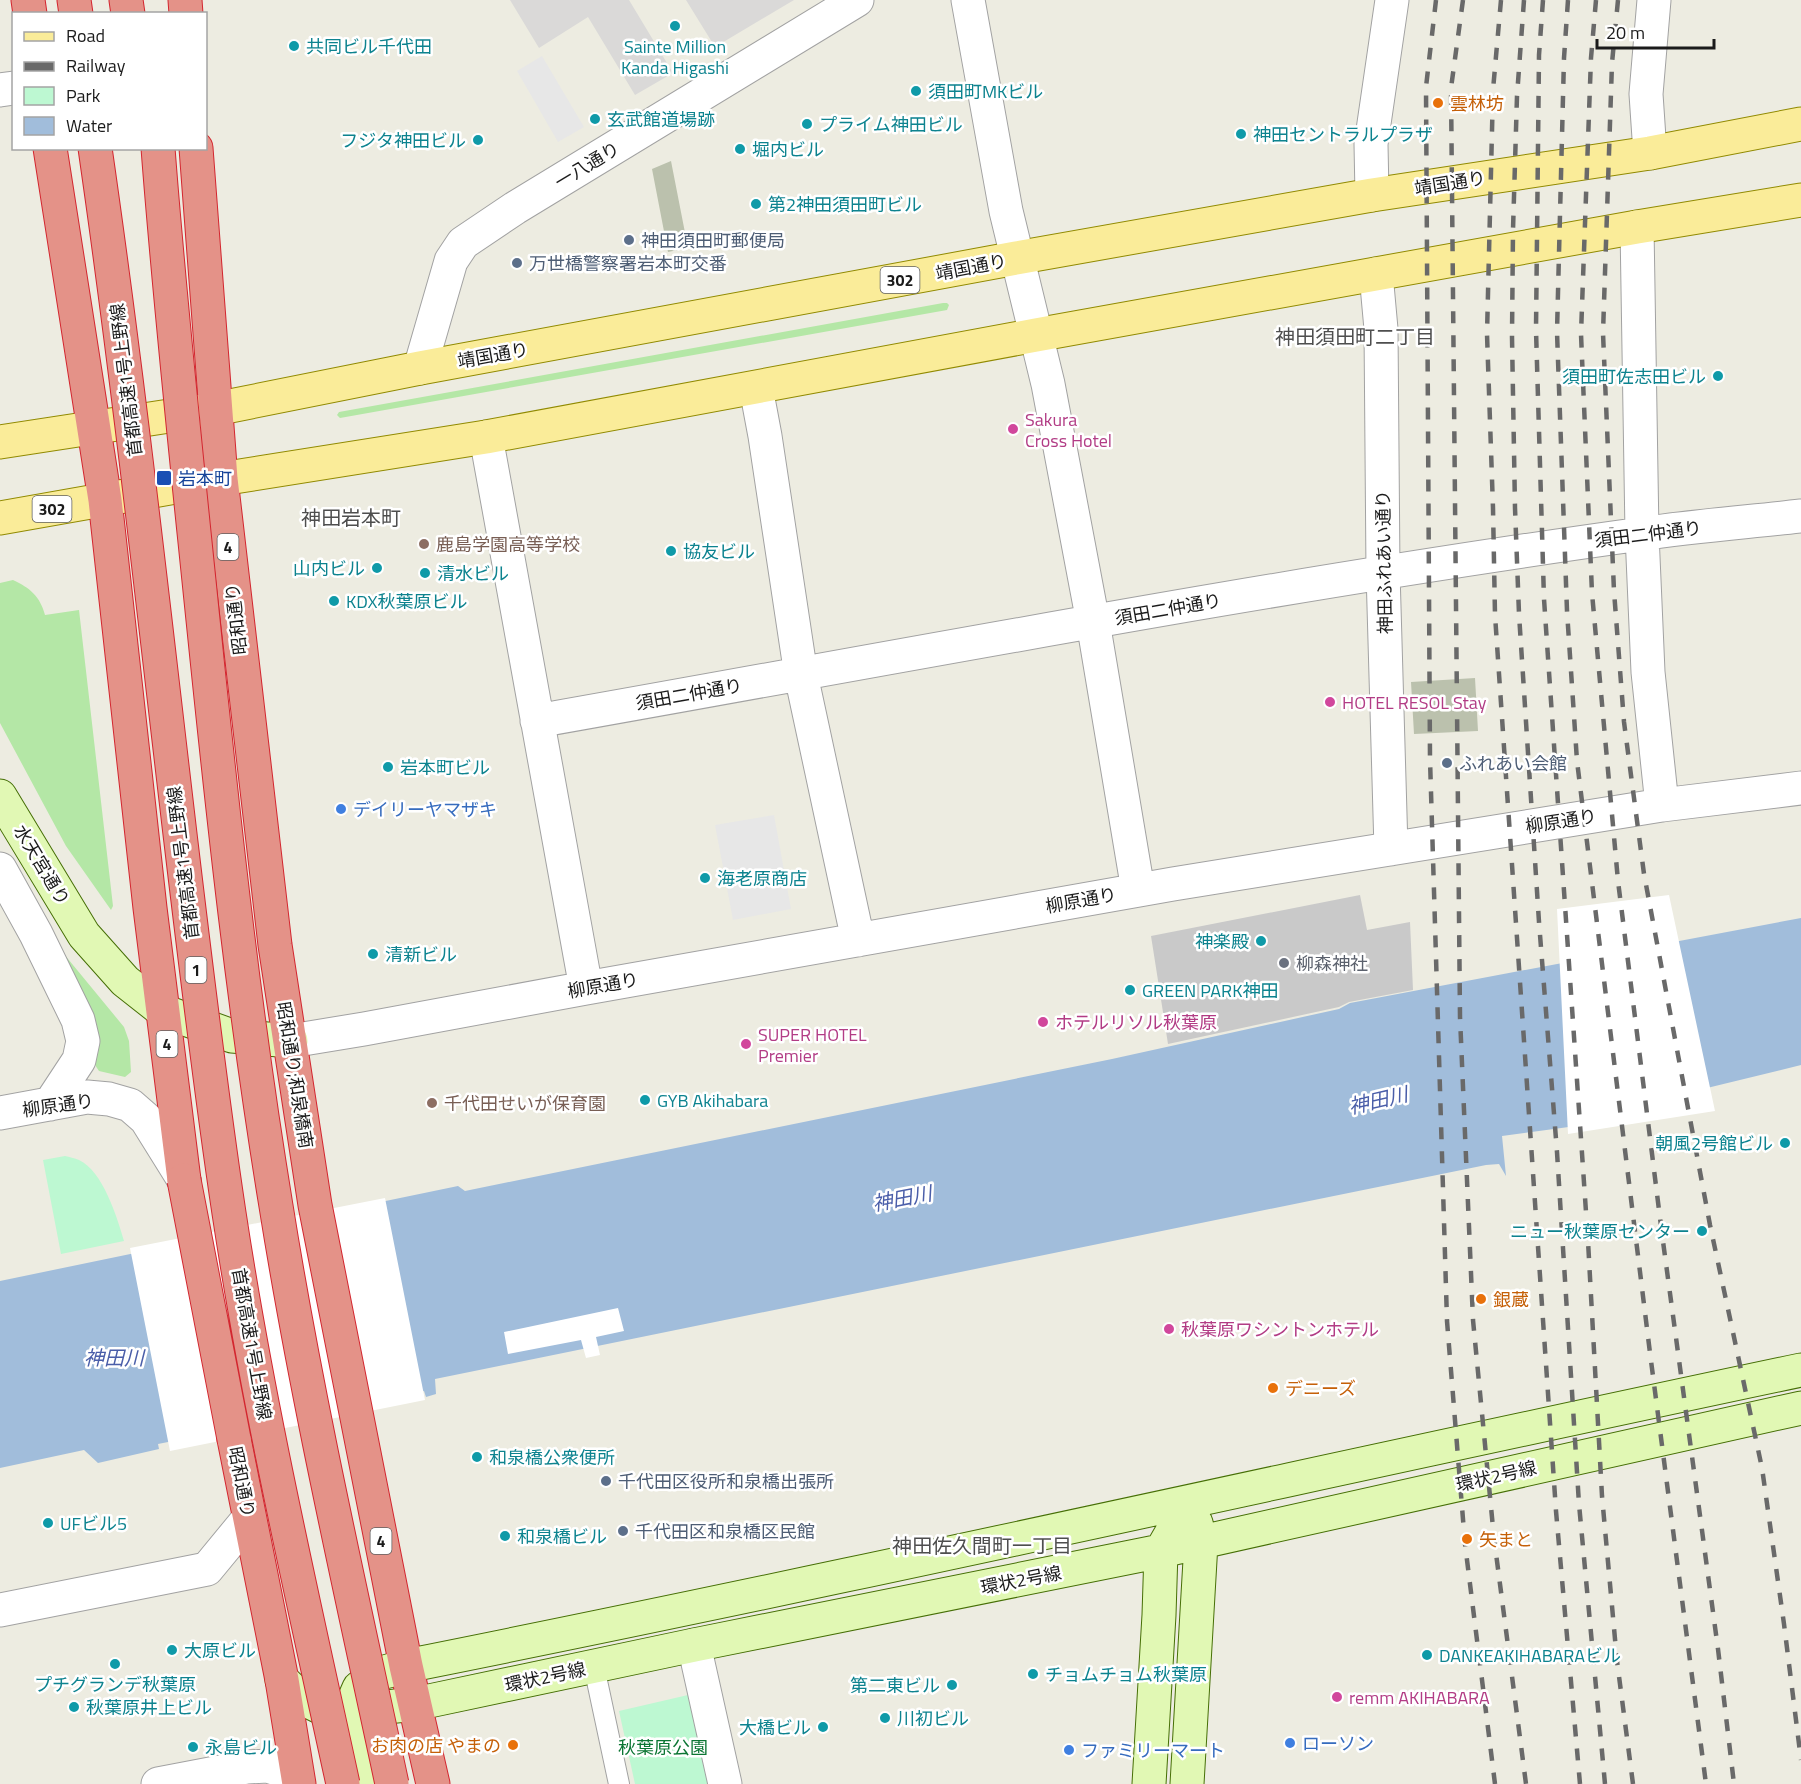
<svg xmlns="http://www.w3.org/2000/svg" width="1801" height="1784" viewBox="0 0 1801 1784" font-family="'Titillium Web','Noto Sans JP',sans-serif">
<rect width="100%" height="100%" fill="#edece1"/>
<!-- residential -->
<path fill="#dad9d8" d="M510 0H629L673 73 635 95 588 17 539 48Z
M686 0H794L715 47Z"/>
<!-- religious -->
<path fill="#c9c9c9" d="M1360 895 1367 930 1410 922 1413 990 1349 1002 1339 1007 1168 1044 1151 936Z"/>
<!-- construction -->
<path fill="#bbc1ad" d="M671 161 688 248 668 252 652 169Z
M1475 678 1478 731 1414 734 1411 682Z"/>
<!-- grass -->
<path fill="#b4e7a6" d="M943 303H947L949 305 947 310 340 418 337 415 339 412Z
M13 580C30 588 40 596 45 615L79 610 113 906 111 910 66 846 0 723V583Z
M59 948 124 1027 129 1041 131 1072 125 1077 99 1071 95 1065Z"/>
<!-- park -->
<path fill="#bdf8d2" d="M65 1156C69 1157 75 1158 79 1160 103 1171 117 1217 124 1241L61 1254 43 1160Z
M688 1695 708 1784H635L619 1711Z"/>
<!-- parking -->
<path fill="#e7e7e7" d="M542 56 584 127 558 142 517 71Z
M774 815 791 909 733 920 715 825Z"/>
<!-- water -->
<path fill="#a1bddb" d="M1801 918V1065L1707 1088 1710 1108 1502 1136 1506 1176 1499 1164 1486 1165 435 1379 436 1394 426 1397 424 1391 158 1444 159 1449 98 1463 84 1450 0 1468V1281L458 1186 465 1191 1112 1059 1339 1009 1350 1003Z"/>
<!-- pier -->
<path fill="#fff" d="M1669 895 1715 1111 1568 1134 1557 909Z
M385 1198 425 1400 170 1451 130 1248Z
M618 1308 624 1331 596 1337 600 1355 586 1358 581 1340 508 1354 504 1332Z"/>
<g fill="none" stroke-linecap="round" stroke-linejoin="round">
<defs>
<path id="lane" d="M594 1667 619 1784"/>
<path id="street" d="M968 0 1006 211 1048 384 1093 622 1138 890
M0 90 14 88
M1650 153 1646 94 1654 0
M1372 195 1371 144 1392 0
M1637 227 1642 534 1648 672 1662 805
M1376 274 1381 329 1383 572 1391 849
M420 368 451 261 463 243 515 208 857 0
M756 388 765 436 801 675 858 940
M486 437 586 988
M537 721C905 656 1272 585 1641 534 1694 526 1748 522 1801 516
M0 869 36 934 78 1020 83 1041 79 1060 50 1104
M291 1041 364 1029 586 988 1173 884 1662 805 1801 788
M0 1113 87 1097 109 1099 130 1105 146 1119 184 1180
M0 1610 207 1569 249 1518
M694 1645 725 1784
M158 1784 247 1767 268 1766 286 1772 298 1784"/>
<path id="secondary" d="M0 796 84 935 125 981 163 1011 232 1036 291 1041
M282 1680 300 1697 320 1707 349 1711 415 1704 694 1645 1161 1551 1801 1408
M361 1784 349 1731V1711L359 1688 381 1673 406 1666C872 1573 1336 1468 1801 1370
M1149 1784 1159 1615 1161 1551 1172 1532
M1187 1784 1201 1543 1196 1523"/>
<path id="primary" d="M0 442 215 409 420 368 1016 258 1372 195 1650 153 1801 124
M0 518 221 479 486 437 1036 335 1637 227 1801 200"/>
<path id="highway" d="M28 0 30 14
M74 0 76 14
M126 0 128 14
M185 0 186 14
M50 148 105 500 150 908 184 1180
M196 148 221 479 275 945 315 1205 406 1666 433 1784
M234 1439 282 1680 299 1784"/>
</defs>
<!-- lane casing -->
<use href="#lane" stroke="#a2a2a2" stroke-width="22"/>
<!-- street casing -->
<use href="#street" stroke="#a2a2a2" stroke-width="35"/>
<!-- secondary casing -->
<use href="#secondary" stroke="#466f06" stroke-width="35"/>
<!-- primary casing -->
<use href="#primary" stroke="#918a02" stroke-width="35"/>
<!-- highway casing -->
<use href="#highway" stroke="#d3262f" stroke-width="35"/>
<!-- lane -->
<use href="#lane" stroke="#fff" stroke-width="20"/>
<!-- street -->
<use href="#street" stroke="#fff" stroke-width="33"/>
<!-- secondary -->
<use href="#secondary" stroke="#e1f8b4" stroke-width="33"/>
<!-- primary -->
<use href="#primary" stroke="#faec99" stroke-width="33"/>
<!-- highway -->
<use href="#highway" stroke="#e49288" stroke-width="33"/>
<!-- rail -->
<path stroke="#696969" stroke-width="4.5" stroke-dasharray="12 12" stroke-linecap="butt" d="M1436 0 1426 87 1430 759 1447 1321 1465 1544 1495 1784
M1463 0 1451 88 1460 1017 1473 1320 1494 1538 1526 1784
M1501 0 1493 90 1487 334 1493 508 1495 615 1556 1511 1580 1784
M1524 0 1517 96 1513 230 1512 337 1515 508 1519 614 1539 922 1557 1152 1579 1504 1605 1784
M1543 0 1539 55 1536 330 1544 599 1588 1241 1602 1496 1617 1661 1633 1784
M1568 0 1564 58 1557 332 1567 611 1577 761 1650 1353 1706 1784
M1596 0 1591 58 1581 334 1592 593 1618 881 1662 1234 1718 1649 1734 1784
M1618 0 1612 63 1603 333 1614 591 1624 722 1644 874 1710 1225 1762 1468 1784 1624 1801 1760"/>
<defs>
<path id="highway-bridge" d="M95 148C128 376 153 605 180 834 195 960 210 1087 229 1213 258 1405 302 1595 343 1784
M158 148C170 306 187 463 203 620 223 816 244 1011 276 1206 307 1400 351 1592 392 1784
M184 1180 234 1439"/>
</defs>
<!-- highway-bridge casing -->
<use href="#highway-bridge" stroke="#d3262f" stroke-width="35" stroke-linecap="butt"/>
<!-- highway-bridge -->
<use href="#highway-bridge" stroke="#e49288" stroke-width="33"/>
</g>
<!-- markers -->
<g fill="#0f9aa8" stroke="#fff" stroke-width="2">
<circle cx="675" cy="26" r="6"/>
<circle cx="294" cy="46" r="6"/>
<circle cx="916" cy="91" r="6"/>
<circle cx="595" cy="119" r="6"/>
<circle cx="807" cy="124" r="6"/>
<circle cx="1241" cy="134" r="6"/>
<circle cx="478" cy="140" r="6"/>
<circle cx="740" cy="149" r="6"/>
<circle cx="756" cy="204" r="6"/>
<circle cx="1718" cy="376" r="6"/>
<circle cx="671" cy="551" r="6"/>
<circle cx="377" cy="568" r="6"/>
<circle cx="425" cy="573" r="6"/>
<circle cx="334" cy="601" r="6"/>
<circle cx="388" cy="767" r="6"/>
<circle cx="705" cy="878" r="6"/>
<circle cx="1261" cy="941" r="6"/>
<circle cx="373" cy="954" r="6"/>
<circle cx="1130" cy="990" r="6"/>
<circle cx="645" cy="1100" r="6"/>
<circle cx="1785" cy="1143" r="6"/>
<circle cx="1702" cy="1231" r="6"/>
<circle cx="477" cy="1457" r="6"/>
<circle cx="48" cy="1523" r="6"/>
<circle cx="505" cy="1536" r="6"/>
<circle cx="172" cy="1650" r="6"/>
<circle cx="1427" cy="1655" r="6"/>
<circle cx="115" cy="1664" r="6"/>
<circle cx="1033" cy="1674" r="6"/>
<circle cx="952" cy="1685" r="6"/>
<circle cx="74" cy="1707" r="6"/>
<circle cx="885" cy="1718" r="6"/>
<circle cx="823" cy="1727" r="6"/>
<circle cx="193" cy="1747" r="6"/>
</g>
<g fill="#e8710a" stroke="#fff" stroke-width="2">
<circle cx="1438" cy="103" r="6"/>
<circle cx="1481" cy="1299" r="6"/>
<circle cx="1273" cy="1388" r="6"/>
<circle cx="1467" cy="1539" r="6"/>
<circle cx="513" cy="1745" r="6"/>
</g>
<g fill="#5c6f8a" stroke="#fff" stroke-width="2">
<circle cx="629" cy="240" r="6"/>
<circle cx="517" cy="263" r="6"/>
<circle cx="1447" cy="763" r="6"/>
<circle cx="606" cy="1481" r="6"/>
<circle cx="623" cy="1531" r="6"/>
</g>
<g fill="#d1479c" stroke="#fff" stroke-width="2">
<circle cx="1013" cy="429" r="6"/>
<circle cx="1330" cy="702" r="6"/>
<circle cx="1043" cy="1022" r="6"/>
<circle cx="746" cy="1044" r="6"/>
<circle cx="1169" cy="1329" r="6"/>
<circle cx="1337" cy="1697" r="6"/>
</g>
<rect fill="#1a4fb4" stroke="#fff" stroke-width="2" x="156" y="470" width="16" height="16" rx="3"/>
<g fill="#8d6e63" stroke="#fff" stroke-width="2">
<circle cx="424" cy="544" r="6"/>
<circle cx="432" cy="1103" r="6"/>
</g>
<g fill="#3f7fe0" stroke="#fff" stroke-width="2">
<circle cx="341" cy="809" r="6"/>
<circle cx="1290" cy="1743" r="6"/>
<circle cx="1069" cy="1750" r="6"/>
</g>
<circle fill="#6b7280" stroke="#fff" stroke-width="2" cx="1284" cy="963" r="6"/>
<g text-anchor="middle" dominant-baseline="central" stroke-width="5" stroke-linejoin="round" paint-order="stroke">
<!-- shield labels -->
<g fill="#fff" stroke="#5f5f5f" stroke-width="1.5">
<rect x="880.5" y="267" width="39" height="26" rx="4.5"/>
<rect x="32.5" y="496" width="39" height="26" rx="4.5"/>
<rect x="217.5" y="534" width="21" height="26" rx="4.5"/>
<rect x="185.5" y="957" width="21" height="26" rx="4.5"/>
<rect x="156.5" y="1031" width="21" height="26" rx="4.5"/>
<rect x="370.5" y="1528" width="21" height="26" rx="4.5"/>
</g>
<g font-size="16" font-weight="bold" fill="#1b1b1b">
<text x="900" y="280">302</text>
<text x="52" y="509">302</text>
<text x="228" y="547">4</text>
<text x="196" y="970">1</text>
<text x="167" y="1044">4</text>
<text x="381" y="1541">4</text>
</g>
<!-- culture labels -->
<g font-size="18" fill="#0d838f" stroke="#fff" text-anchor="start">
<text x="306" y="46">共同ビル千代田</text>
<text x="675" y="46" text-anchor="middle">Sainte Million<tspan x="675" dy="21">Kanda Higashi</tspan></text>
<text x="928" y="91">須田町MKビル</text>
<text x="607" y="119">玄武館道場跡</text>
<text x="819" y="124">プライム神田ビル</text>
<text x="1253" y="134">神田セントラルプラザ</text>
<text x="466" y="140" text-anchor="end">フジタ神田ビル</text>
<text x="752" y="149">堀内ビル</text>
<text x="768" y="204">第2神田須田町ビル</text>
<text x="1706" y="376" text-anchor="end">須田町佐志田ビル</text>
<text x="683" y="551">協友ビル</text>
<text x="365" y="568" text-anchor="end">山内ビル</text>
<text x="437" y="573">清水ビル</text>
<text x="346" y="601">KDX秋葉原ビル</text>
<text x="400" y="767">岩本町ビル</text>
<text x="717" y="878">海老原商店</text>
<text x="1249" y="941" text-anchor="end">神楽殿</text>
<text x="385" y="954">清新ビル</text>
<text x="1142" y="990">GREEN PARK神田</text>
<text x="657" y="1100">GYB Akihabara</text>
<text x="1773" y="1143" text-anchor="end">朝風2号館ビル</text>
<text x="1690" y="1231" text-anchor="end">ニュー秋葉原センター</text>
<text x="489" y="1457">和泉橋公衆便所</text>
<text x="60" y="1523">UFビル5</text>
<text x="517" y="1536">和泉橋ビル</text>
<text x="184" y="1650">大原ビル</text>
<text x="1439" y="1655">DANKEAKIHABARAビル</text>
<text x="1045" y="1674">チョムチョム秋葉原</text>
<text x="115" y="1684" text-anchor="middle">プチグランデ秋葉原</text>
<text x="940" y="1685" text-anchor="end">第二東ビル</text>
<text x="86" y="1707">秋葉原井上ビル</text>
<text x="897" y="1718">川初ビル</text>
<text x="811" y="1727" text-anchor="end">大橋ビル</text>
<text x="205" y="1747">永島ビル</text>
</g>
<!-- food labels -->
<g font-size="18" fill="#c56008" stroke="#fff" text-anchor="start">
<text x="1450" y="103">雲林坊</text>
<text x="1493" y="1299">銀蔵</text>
<text x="1285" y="1388">デニーズ</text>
<text x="1479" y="1539">矢まと</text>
<text x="501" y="1745" text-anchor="end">お肉の店 やまの</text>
</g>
<!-- street labels -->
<g font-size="18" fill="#1b1b1b" stroke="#fff">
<text transform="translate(587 165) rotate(-31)">一八通り</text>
<text transform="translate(1450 183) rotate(-9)">靖国通り</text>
<text transform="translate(971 267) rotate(-11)">靖国通り</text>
<text transform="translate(493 355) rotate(-10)">靖国通り</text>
<text transform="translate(126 380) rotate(-97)">首都高速1号上野線</text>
<text transform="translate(1648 534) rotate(-7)">須田二仲通り</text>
<text transform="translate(1384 562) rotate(-91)">神田ふれあい通り</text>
<text transform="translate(1168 609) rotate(-10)">須田二仲通り</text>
<text transform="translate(236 619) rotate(-97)">昭和通り</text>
<text transform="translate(689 694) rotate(-10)">須田二仲通り</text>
<text transform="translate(1561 821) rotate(-9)">柳原通り</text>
<text transform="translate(183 863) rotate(-97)">首都高速1号上野線</text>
<text transform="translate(42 865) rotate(59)">水天宮通り</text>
<text transform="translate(1081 900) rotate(-10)">柳原通り</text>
<text transform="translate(603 985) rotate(-10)">柳原通り</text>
<text transform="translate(295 1075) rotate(81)">昭和通り;和泉橋南</text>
<text transform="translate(58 1105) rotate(-8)">柳原通り</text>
<text transform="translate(252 1344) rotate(80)">首都高速1号上野線</text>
<text transform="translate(1496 1476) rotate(-13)">環状2号線</text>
<text transform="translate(242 1482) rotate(79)">昭和通り</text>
<text transform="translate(1021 1580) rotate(-11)">環状2号線</text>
<text transform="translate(545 1677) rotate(-12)">環状2号線</text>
</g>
<!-- service labels -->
<g font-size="18" fill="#4e5e75" stroke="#fff" text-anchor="start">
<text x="641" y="240">神田須田町郵便局</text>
<text x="529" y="263">万世橋警察署岩本町交番</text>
<text x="1459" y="763">ふれあい会館</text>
<text x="618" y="1481">千代田区役所和泉橋出張所</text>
<text x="635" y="1531">千代田区和泉橋区民館</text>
</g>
<!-- hotel labels -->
<g font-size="18" fill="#b23c85" stroke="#fff" text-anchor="start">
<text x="1025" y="419">Sakura<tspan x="1025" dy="21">Cross Hotel</tspan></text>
<text x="1342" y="702">HOTEL RESOL Stay</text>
<text x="1055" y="1022">ホテルリソル秋葉原</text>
<text x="758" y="1034">SUPER HOTEL<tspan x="758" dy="21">Premier</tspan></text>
<text x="1181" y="1329">秋葉原ワシントンホテル</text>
<text x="1349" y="1697">remm AKIHABARA</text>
</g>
<!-- transit labels -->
<g font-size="18" fill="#164399" stroke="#fff" text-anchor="start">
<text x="178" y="478">岩本町</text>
</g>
<!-- education labels -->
<g font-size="18" fill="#785e54" stroke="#fff" text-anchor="start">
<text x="436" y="544">鹿島学園高等学校</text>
<text x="444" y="1103">千代田せいが保育園</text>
</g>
<!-- shop labels -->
<g font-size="18" fill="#366cbe" stroke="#fff" text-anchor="start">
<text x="353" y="809">デイリーヤマザキ</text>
<text x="1302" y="1743">ローソン</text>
<text x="1081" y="1750">ファミリーマート</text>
</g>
<!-- worship labels -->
<g font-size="18" fill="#5b616d" stroke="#fff" text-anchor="start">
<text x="1296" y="963">柳森神社</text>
</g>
<!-- park labels -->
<g font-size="18" fill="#0c7634" stroke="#fff">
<text x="663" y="1747">秋葉原公園</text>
</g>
<!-- neighbourhood labels -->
<g font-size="20" fill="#4e4e4e" stroke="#fff">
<text x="1355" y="336">神田須田町二丁目</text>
<text x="351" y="517">神田岩本町</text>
<text x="982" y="1545">神田佐久間町一丁目</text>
</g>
<!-- water labels -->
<g font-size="20" font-style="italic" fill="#4a5ea9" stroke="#fff">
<text transform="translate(1378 1100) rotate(-13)">神田川</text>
<text transform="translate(902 1198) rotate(-11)">神田川</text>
<text x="114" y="1357">神田川</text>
</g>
</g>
<!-- legend -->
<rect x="12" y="12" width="195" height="138" fill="#ffffff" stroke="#a4a4a4" stroke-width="1.5"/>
<rect x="24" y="32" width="30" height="9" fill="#faec99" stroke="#a4a4a4" stroke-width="1.5"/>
<text x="66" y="42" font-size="18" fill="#1b1b1b">Road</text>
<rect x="24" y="62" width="30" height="9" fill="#696969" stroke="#a4a4a4" stroke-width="1.5"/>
<text x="66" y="72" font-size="18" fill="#1b1b1b">Railway</text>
<rect x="24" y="87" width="30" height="18" fill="#bdf8d2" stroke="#a4a4a4" stroke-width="1.5"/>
<text x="66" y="102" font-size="18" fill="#1b1b1b">Park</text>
<rect x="24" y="117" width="30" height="18" fill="#a1bddb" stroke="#a4a4a4" stroke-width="1.5"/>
<text x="66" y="132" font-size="18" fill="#1b1b1b">Water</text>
<!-- scale -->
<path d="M1597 39v9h117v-9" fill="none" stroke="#1b1b1b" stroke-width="3"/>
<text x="1606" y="39" font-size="18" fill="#1b1b1b" stroke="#ffffff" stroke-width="4.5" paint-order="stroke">20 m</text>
</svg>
